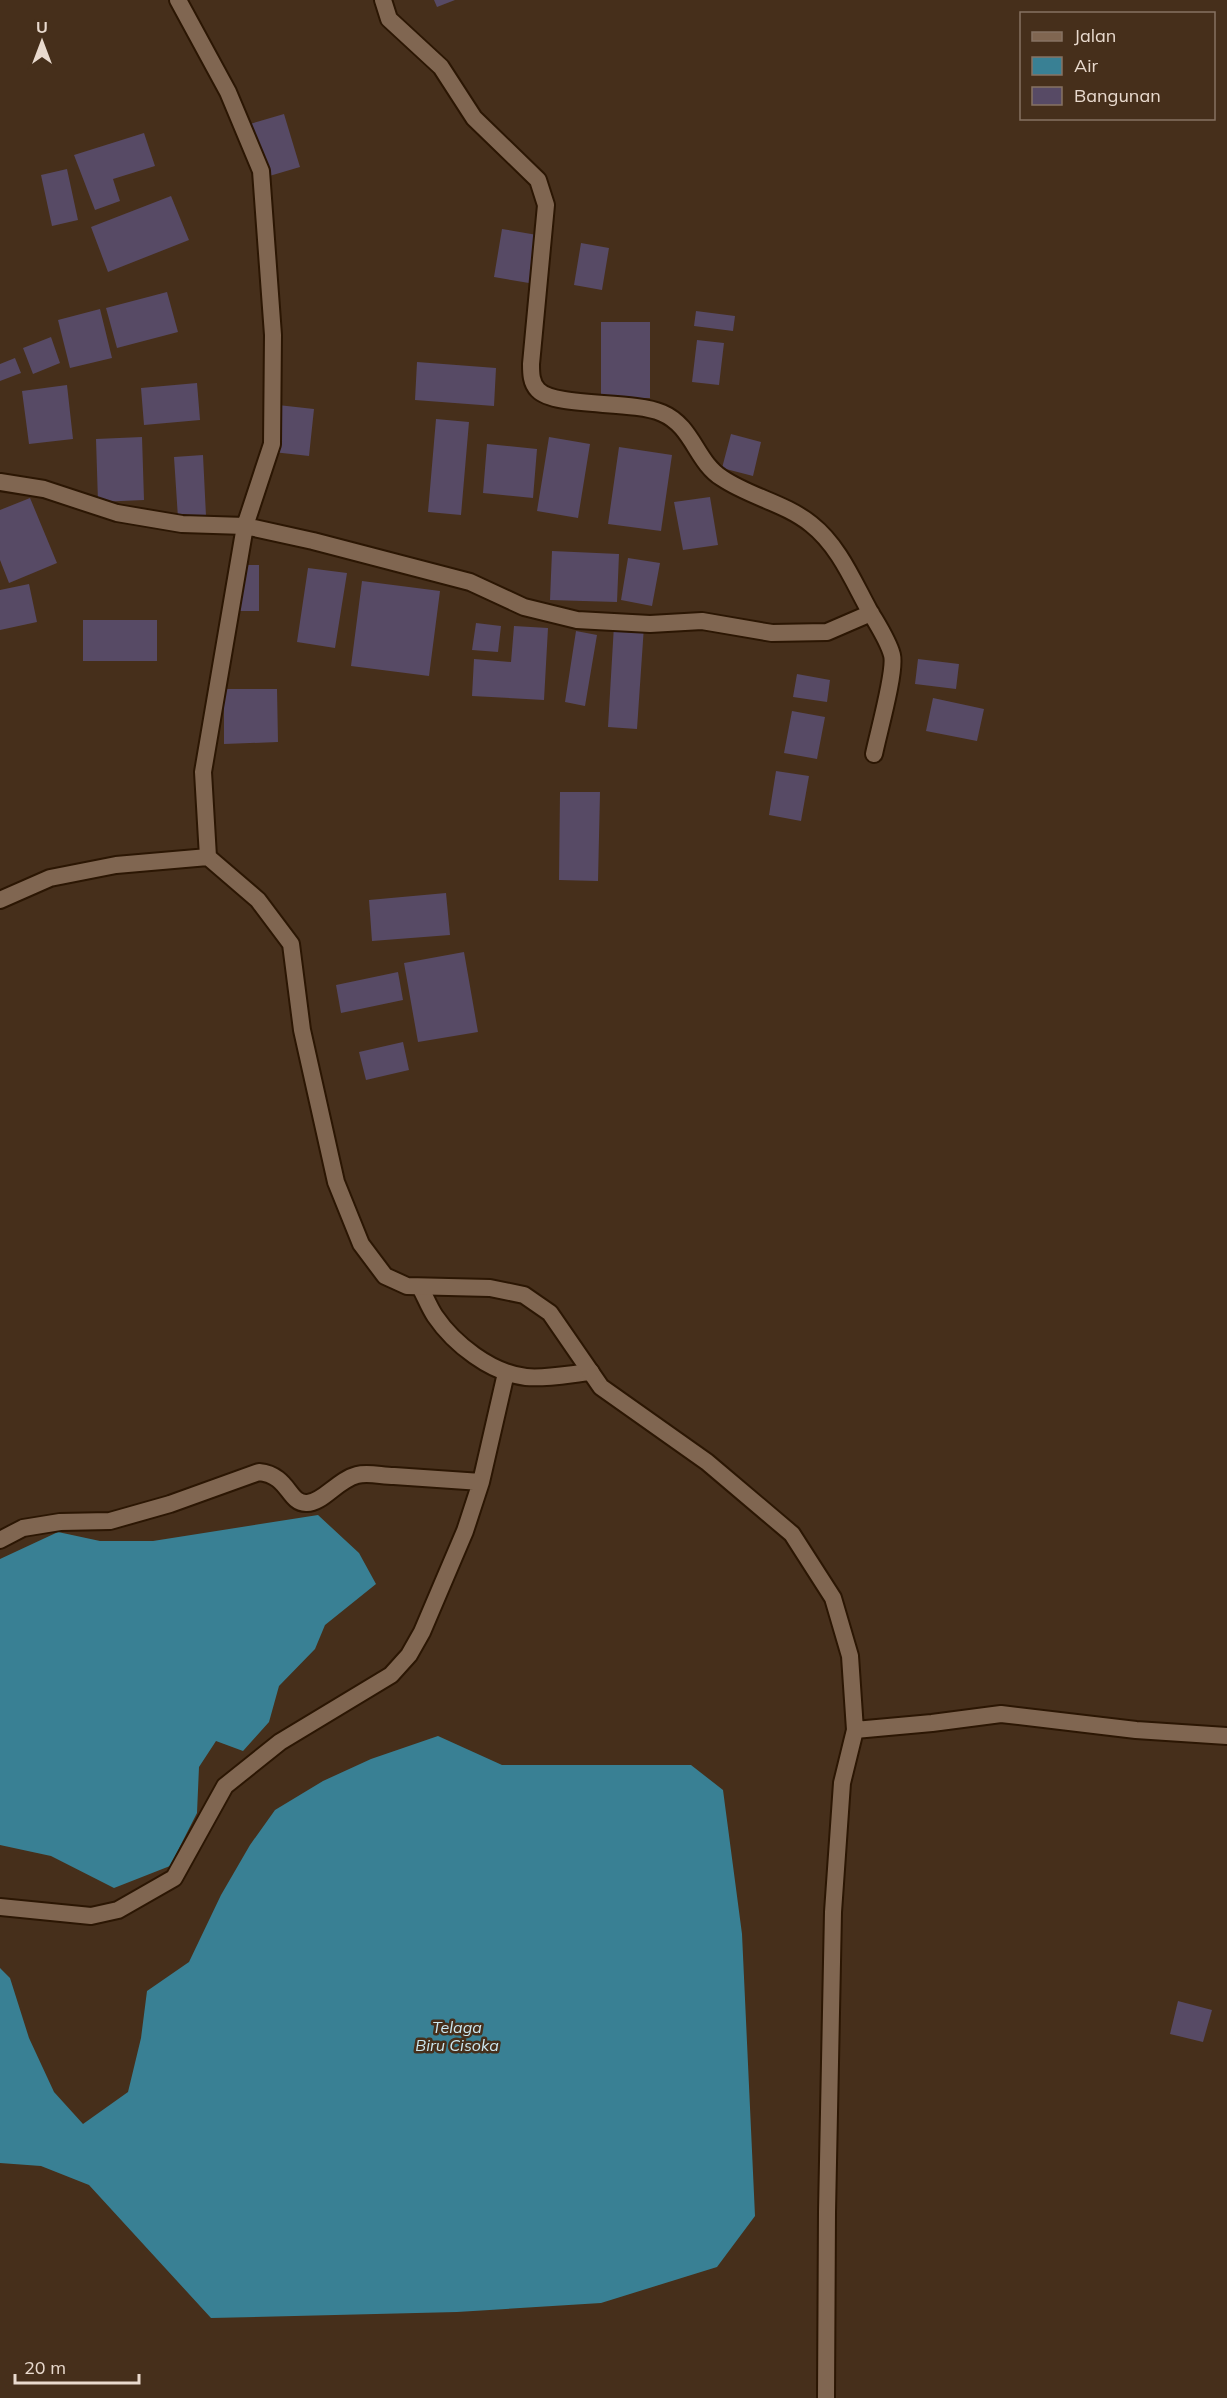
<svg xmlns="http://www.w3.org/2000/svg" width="1227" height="2398" viewBox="0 0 1227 2398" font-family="Mulish,sans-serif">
<rect width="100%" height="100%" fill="#462f1b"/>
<!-- water -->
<path fill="#398094" d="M318 1515 359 1553 376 1584 325 1625 315 1649 279 1686 269 1722 243 1751 216 1741 199 1767 197 1813 170 1866 114 1888 51 1856 0 1845V1559L58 1532 100 1541H153Z
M438 1736 502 1765H691L723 1790 742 1934 755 2216 717 2267 601 2303 457 2312 211 2318 89 2185 41 2166 0 2163V1968L10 1978 29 2038 54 2092 83 2124 128 2092 141 2038 147 1991 189 1962 221 1895 250 1845 275 1810 323 1781 371 1759Z"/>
<!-- building -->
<path fill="#574a65" d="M434 0H455L437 7Z
M284 114 300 167 266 177 250 124Z
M144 133 155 166 113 179 120 201 95 210 74 155Z
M67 169 78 220 52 226 41 175Z
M171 196 189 240 108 272 91 227Z
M502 229 537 235 529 283 494 277Z
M581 243 609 248 602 290 574 285Z
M167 292 178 332 117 348 106 308Z
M100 309 112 358 70 368 58 320Z
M696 311 735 316 733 331 694 326Z
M601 322H650V398H601Z
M51 337 60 363 33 374 23 348Z
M697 340 724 343 719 385 692 382Z
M15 358 21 373 0 381V364Z
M417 362 496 368 494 406 415 400Z
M197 383 200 420 144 425 141 388Z
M67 385 73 439 29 444 22 391Z
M278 405 314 409 309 456 273 452Z
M436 419 469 422 461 515 428 512Z
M731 434 761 442 753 476 722 468Z
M142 437 144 500 98 502 96 439Z
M549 437 590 444 578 518 537 511Z
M487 444 537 449 533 498 483 493Z
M619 447 672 455 661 531 608 524Z
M203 455 206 516 178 518 174 457Z
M710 497 718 545 683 550 674 502Z
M30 498 57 563 9 583 0 560V510Z
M552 551 619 554 617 602 550 600Z
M628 558 660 563 652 606 621 600Z
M239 565H259V611H239Z
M308 568 347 573 335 648 297 642Z
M362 581 440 591 429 676 351 666Z
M29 584 37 622 0 630V590Z
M83 620H157V661H83Z
M476 623 501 626 498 652 472 650Z
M614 625 644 626 637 729 608 727Z
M514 626 548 628 544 700 472 696 474 659 511 662Z
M576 631 597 635 585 706 565 702Z
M918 659 959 664 956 689 915 684Z
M797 674 830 680 827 702 793 697Z
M224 689H277L278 742 224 744Z
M933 698 984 709 977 741 926 731Z
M792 711 825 717 817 759 784 753Z
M776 771 809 776 801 821 769 815Z
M560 792H600L598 881 559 880Z
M446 893 450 935 372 941 369 900Z
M464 952 478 1032 418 1042 404 963Z
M398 972 403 1000 341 1013 336 985Z
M403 1042 409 1070 366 1080 359 1052Z
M1178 2001 1212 2010 1203 2042 1170 2034Z"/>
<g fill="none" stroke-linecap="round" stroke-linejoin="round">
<defs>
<path id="service" d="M420 1287C425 1296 429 1307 435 1316 454 1344 491 1373 526 1377 546 1379 570 1374 591 1372
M0 1540 23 1528 60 1522 110 1521 170 1504 259 1472C289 1475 288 1503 306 1503 322 1504 337 1480 357 1475 368 1472 382 1476 394 1476 423 1478 452 1480 481 1482
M0 1907 91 1916 118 1910 174 1878 225 1786 280 1742 391 1675 409 1655 422 1632 465 1531 481 1482 506 1373"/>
<path id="minor" d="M178 0 228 92 261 171 273 335 272 444 245 526 203 772 208 857
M383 0 389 19 441 67 474 118 538 180 546 205 531 364C531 373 531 383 538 390 555 408 632 400 662 413 693 426 696 462 722 478 750 497 785 503 811 524 839 546 853 581 869 610 877 624 888 640 892 655 896 671 878 734 874 754
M0 482 44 489 117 513 182 524 245 526 313 541 470 582 524 607 577 620 650 624 702 621 772 633 827 632 871 613
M0 900 50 878 116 865 208 857 258 900 291 944 302 1030 336 1182 361 1244 385 1276 407 1286 490 1288 524 1295 550 1313 601 1387 707 1462 792 1534 833 1598 850 1656 855 1730 842 1783 833 1912 827 2212 826 2398
M855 1730 932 1723 1001 1714 1136 1730 1227 1736"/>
</defs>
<!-- service casing -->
<use href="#service" stroke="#2b1603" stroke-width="20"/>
<!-- minor casing -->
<use href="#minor" stroke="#2b1603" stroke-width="20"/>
<!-- service -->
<use href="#service" stroke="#806651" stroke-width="16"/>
<!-- minor -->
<use href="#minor" stroke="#806651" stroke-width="16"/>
</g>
<g text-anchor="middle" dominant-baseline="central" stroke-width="5" stroke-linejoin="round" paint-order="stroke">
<!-- water labels -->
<g font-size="16" font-style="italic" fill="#cce8f1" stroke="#462f1b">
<text x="457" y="2027">Telaga<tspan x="457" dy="18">Biru Cisoka</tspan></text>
</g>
</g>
<!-- legend -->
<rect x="1020" y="12" width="195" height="108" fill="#462f1b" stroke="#877363" stroke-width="1.5"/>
<rect x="1032" y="32" width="30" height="9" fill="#806651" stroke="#877363" stroke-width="1.5"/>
<text x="1074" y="42" font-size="18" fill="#e9dace">Jalan</text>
<rect x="1032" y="57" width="30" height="18" fill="#398094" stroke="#877363" stroke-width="1.5"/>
<text x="1074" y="72" font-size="18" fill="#e9dace">Air</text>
<rect x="1032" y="87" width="30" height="18" fill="#574a65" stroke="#877363" stroke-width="1.5"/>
<text x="1074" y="102" font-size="18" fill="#e9dace">Bangunan</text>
<!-- north arrow -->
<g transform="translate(42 42)" stroke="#462f1b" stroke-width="4.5" paint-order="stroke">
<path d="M0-4.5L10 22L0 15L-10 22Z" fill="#e9dace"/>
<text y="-9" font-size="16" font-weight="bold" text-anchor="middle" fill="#e9dace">U</text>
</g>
<!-- scale -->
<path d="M15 2374v9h124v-9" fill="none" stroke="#e9dace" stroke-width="3"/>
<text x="24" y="2374" font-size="18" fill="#e9dace" stroke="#462f1b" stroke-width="4.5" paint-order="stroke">20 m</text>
</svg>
